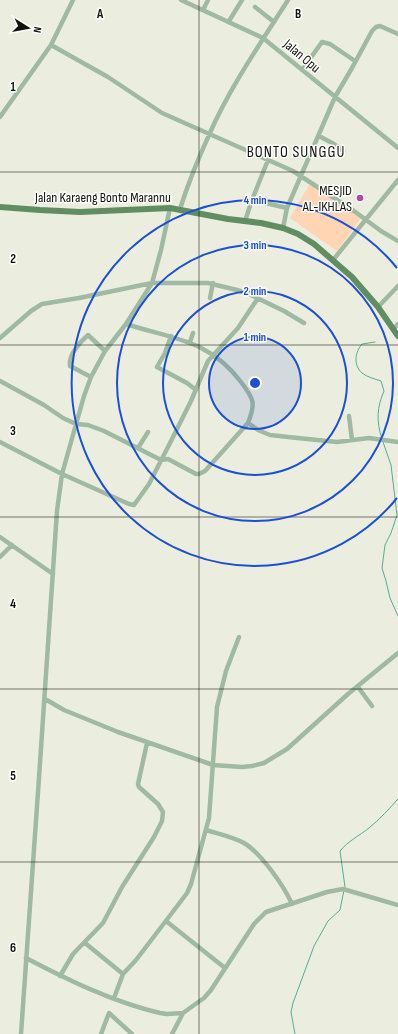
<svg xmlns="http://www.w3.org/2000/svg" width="398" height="1034" viewBox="0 0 398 1034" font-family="'Sofia Sans Condensed',sans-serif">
<rect width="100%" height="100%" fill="#ebeede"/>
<!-- green -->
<path fill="#ffd5b4" d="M310 183 361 218 337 251 290 218Z"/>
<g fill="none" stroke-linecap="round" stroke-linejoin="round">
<!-- stream -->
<path stroke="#51ae95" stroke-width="1" d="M375 342 362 344C355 352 353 365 362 373 367 377 375 379 381 381L384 391C377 407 376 421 382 439
M383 442 391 465 397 515 391 533 385 545 382 568 386 581 390 598 398 616
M345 887 340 851C348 841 359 836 369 828 380 819 389 809 398 799
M295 1034 291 1012 293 1003 314 946 328 921 340 910 344 890"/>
<!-- minor -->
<path stroke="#a0b9a1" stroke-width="4.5" d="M181 0 263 38 398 148
M255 7 274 22
M203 10 208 0
M229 21 242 0
M51 45 108 77 162 113 293 171 354 211 381 231 398 241
M302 70 322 42 330 44 355 61
M0 117 51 45 73 0
M319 136 334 144 343 151
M252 200 287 208
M180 209C188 184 198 159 209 135 230 87 260 44 288 0
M245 221 252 200 268 160
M283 228 287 208 335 97 352 68 372 31 376 27 380 26 398 34
M333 260 398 180
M210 298 213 283
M378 307 398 286
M126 324C172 339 209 339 241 382 254 399 256 403 248 423
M393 329 398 324
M171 336 165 353 157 367 187 383 196 390
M0 338 31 311 42 304 79 298 152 283H208L237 290 249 294 284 311 304 323
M190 342 193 333
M91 377 70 366C68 355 81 341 88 335L105 351
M0 381 44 405 63 418 76 424 88 425 104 431 161 460 168 459 196 474H199L205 471 248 423 258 430 270 435 288 437 337 442 369 438 398 442
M349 416 352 440
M0 442 62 474 129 504 134 505 149 484 169 445 191 401 208 361 238 328 258 298
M138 448 148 432
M0 537 53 574
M0 557 12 545
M358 687 372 706
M45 699 64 710 118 732 213 765 242 767 252 766 264 763 287 749 348 694 398 653
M206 830C219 834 233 837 244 843 261 853 284 886 292 904
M166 921 225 968
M85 943 123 974
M26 958C68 980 113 1002 160 1013L167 1014 183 1013
M60 976 73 954 103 923 122 887 154 837 162 821 163 812 158 804 139 787 138 784 147 743
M114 998 123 974 136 960 178 905 187 893 191 884 209 818 217 707 226 671 239 637
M21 1034C33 860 46 685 57 511L62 474 84 396 91 377 105 351 126 324 152 283 161 250 170 208
M101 1034 109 1013 132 1034
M172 1034 183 1013 204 998 211 990 254 924 266 912 327 892 343 889 398 905"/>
<!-- major -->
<path stroke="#608d61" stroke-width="6" d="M0 207 40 210 80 212 170 208 228 219 261 223 283 228 298 234 314 244 352 277 378 307 398 336"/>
</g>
<!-- grid -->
<path fill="none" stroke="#11120c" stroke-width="1" stroke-opacity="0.55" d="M199 0V1034M0 172H398M0 345H398M0 517H398M0 689H398M0 862H398"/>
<!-- distance rings -->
<circle cx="255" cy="383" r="46" fill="#1d4ed8" fill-opacity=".12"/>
<g fill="none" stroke="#1d4ed8" stroke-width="2">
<circle cx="255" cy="383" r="46"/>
<circle cx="255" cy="383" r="92"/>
<circle cx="255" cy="383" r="138"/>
<path d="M397 498A183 183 0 1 1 397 268"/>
</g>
<!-- markers -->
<circle fill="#b447a5" stroke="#fff" stroke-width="1.5" cx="360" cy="198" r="4"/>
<g text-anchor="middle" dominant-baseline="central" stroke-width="3" stroke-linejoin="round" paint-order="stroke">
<!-- street labels -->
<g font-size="14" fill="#11120c" stroke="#fff">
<text transform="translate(302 56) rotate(40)">Jalan Opu</text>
<text x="103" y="197">Jalan Karaeng Bonto Marannu</text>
</g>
<!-- poi labels -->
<g font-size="14" fill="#11120c" stroke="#fff" text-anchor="end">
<text x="352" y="190">MESJID<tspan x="352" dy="16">AL-IKHLAS</tspan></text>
</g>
<!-- quarter labels -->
<g font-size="16" letter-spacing="1" fill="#11120c" stroke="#fff">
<text x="296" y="152">BONTO SUNGGU</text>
</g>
</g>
<g font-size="13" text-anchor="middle" font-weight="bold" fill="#11120c" stroke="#fff" stroke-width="3" stroke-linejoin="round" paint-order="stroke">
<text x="100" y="18">A</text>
<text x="298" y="18">B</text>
<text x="13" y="91">1</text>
<text x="13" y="263">2</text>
<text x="13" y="435">3</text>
<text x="13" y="608">4</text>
<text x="13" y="780">5</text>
<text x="13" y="952">6</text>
</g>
<circle cx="255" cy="383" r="6" fill="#1d4ed8" stroke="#fff" stroke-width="2"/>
<g font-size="12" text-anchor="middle" font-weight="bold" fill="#1d4ed8" stroke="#fff" stroke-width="3" stroke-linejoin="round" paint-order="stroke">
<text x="255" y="204">4 min</text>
<text x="255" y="249">3 min</text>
<text x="255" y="295">2 min</text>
<text x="255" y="341">1 min</text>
</g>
<!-- north arrow -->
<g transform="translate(28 28) rotate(101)" stroke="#ffffff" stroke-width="3" paint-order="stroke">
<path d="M0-3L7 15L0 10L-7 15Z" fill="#11120c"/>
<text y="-6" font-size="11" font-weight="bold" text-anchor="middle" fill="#11120c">N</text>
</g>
</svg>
